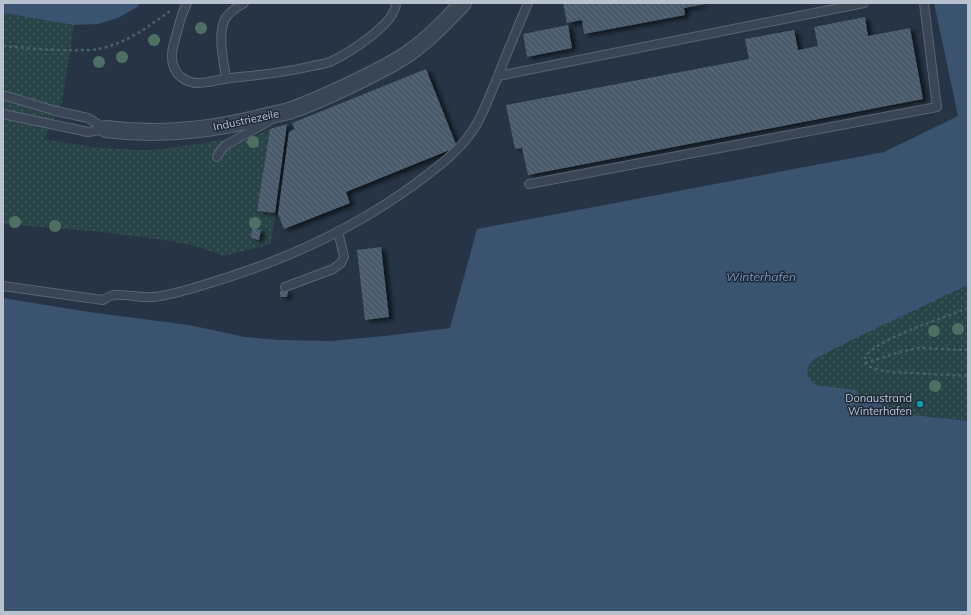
<svg xmlns="http://www.w3.org/2000/svg" width="971" height="615" viewBox="0 0 971 615" font-family="Mulish,sans-serif">
<defs>
<pattern id="grass-dots" width="8" height="8" patternUnits="userSpaceOnUse"><rect width="8" height="8" fill="#284447"/><path d="M2 2h.1M6 6h.1" fill="none" stroke="#455d60" stroke-width="1.8" stroke-linecap="round"/></pattern>
<pattern id="building-back-hatch" width="6" height="6" patternUnits="userSpaceOnUse"><rect width="6" height="6" fill="#495a6c"/><path d="M-1 5l2 2M0 0l6 6M5-1l2 2" fill="none" stroke="#617080"/></pattern>
<filter id="shadow"><feDropShadow dx="4.5" dy="2.5" stdDeviation="2" flood-color="#0009"/></filter>
</defs>
<rect width="100%" height="100%" fill="#263446"/>
<!-- grass -->
<path fill="url(#grass-dots)" d="M3 13 74 25 62 102 44 139 91 147 135 150H155L223 140 227 149 270 129 257 211 275 213 271 244 224 256 196 246 164 240 102 232 3 224Z
M968 285V421L914 415 859 397 856 390 816 385C807 379 805 369 812 361L858 337Z"/>
<!-- water -->
<path fill="#3a536f" d="M3 3H140L137 7 118 18 98 24 74 25 3 13Z
M934 3H968V285L858 337 817 358C804 365 805 377 816 385L857 390 859 397 914 415 968 421V612H3V298L89 312 189 325 245 337 279 340 331 341 385 336 450 328 477 229 884 152 958 116Z"/>
<!-- building -->
<path fill="url(#building-back-hatch)" filter="url(#shadow)" d="M563 3H705V4L684 8 685 15 584 34 582 20 567 23Z
M865 17 868 36 910 28 923 99 528 175 522 148 515 149 506 105 749 59 745 39 794 30 798 50 818 46 814 27Z
M568 25 572 48 527 57 523 34Z
M426 69 457 147 346 192 350 203 284 229 278 214 289 132 295 129 292 123Z
M287 124 275 213 257 211 270 129Z
M252 228 261 230 259 240 251 238Z
M381 247 389 317 365 320 357 250Z
M280 291H288L287 297H280Z"/>
<g fill="none" stroke-linecap="round" stroke-linejoin="round">
<defs>
<path id="service" d="M187 3C183 11 180 20 178 29 173 45 166 64 181 77 186 81 192 83 198 83 209 83 220 79 231 78 258 75 285 73 312 66 318 65 324 64 330 62 347 54 396 24 396 3
M498 76 864 3
M226 79C224 61 217 36 225 19 229 12 237 7 244 3
M3 95 56 111 88 118 106 129
M3 114 88 132 106 129
M217 157 221 150 226 145 269 121
M529 184 937 107 924 3
M3 286 103 300C106 298 110 296 114 295 126 294 140 298 153 297 167 296 187 290 200 286 276 264 351 231 415 184 435 169 457 153 471 133 482 118 488 99 496 81 506 55 517 29 528 3
M285 287 333 269 341 263 344 257 338 231"/>
<path id="minor" d="M106 129C158 136 212 130 263 117 271 115 280 113 289 111 309 104 329 95 348 86 369 76 390 66 409 53 429 39 446 21 463 3"/>
</defs>
<!-- service casing -->
<use href="#service" stroke="#596472" stroke-width="10"/>
<!-- minor casing -->
<use href="#minor" stroke="#596472" stroke-width="18"/>
<!-- path -->
<path stroke="#466162" stroke-width="2.5" stroke-dasharray="3 3" stroke-linecap="butt" d="M3 46C29 48 56 51 82 50 87 50 93 50 98 49 125 44 148 27 170 11
M968 308C957 312 947 316 936 320 927 324 848 350 868 366L876 369 891 372 911 373 968 376
M865 363 900 352 918 348 968 350"/>
<!-- service -->
<use href="#service" stroke="#3a4655" stroke-width="8"/>
<!-- minor -->
<use href="#minor" stroke="#3a4655" stroke-width="16"/>
</g>
<!-- trees -->
<g fill="#4e7062">
<circle cx="201" cy="28" r="6"/>
<circle cx="154" cy="40" r="6"/>
<circle cx="122" cy="57" r="6"/>
<circle cx="99" cy="62" r="6"/>
<circle cx="253" cy="142" r="6"/>
<circle cx="15" cy="222" r="6"/>
<circle cx="255" cy="223" r="6"/>
<circle cx="55" cy="226" r="6"/>
<circle cx="958" cy="329" r="6"/>
<circle cx="934" cy="331" r="6"/>
<circle cx="935" cy="386" r="6"/>
</g>
<!-- markers -->
<circle fill="#0f9aa8" stroke="#1f2b3a" stroke-width="1.5" cx="920" cy="404" r="4"/>
<g text-anchor="middle" dominant-baseline="central" stroke-width="3" stroke-linejoin="round" paint-order="stroke">
<!-- street labels -->
<g font-size="11" fill="#b8c1ce" stroke="#1f2b3a">
<text transform="translate(246 120) rotate(-12)">Industriezeile</text>
</g>
<!-- poi labels -->
<g font-size="11" fill="#b8c1ce" stroke="#1f2b3a" text-anchor="end">
<text x="912" y="398">Donaustrand<tspan x="912" dy="13">Winterhafen</tspan></text>
</g>
<!-- water labels -->
<g font-size="12" font-style="italic" fill="#7693b3" stroke="#1f2b3a">
<text x="761" y="276">Winterhafen</text>
</g>
</g>
<!-- border -->
<rect width="971" height="615" fill="none" stroke="#b8c1ce" stroke-width="8"/>
</svg>
